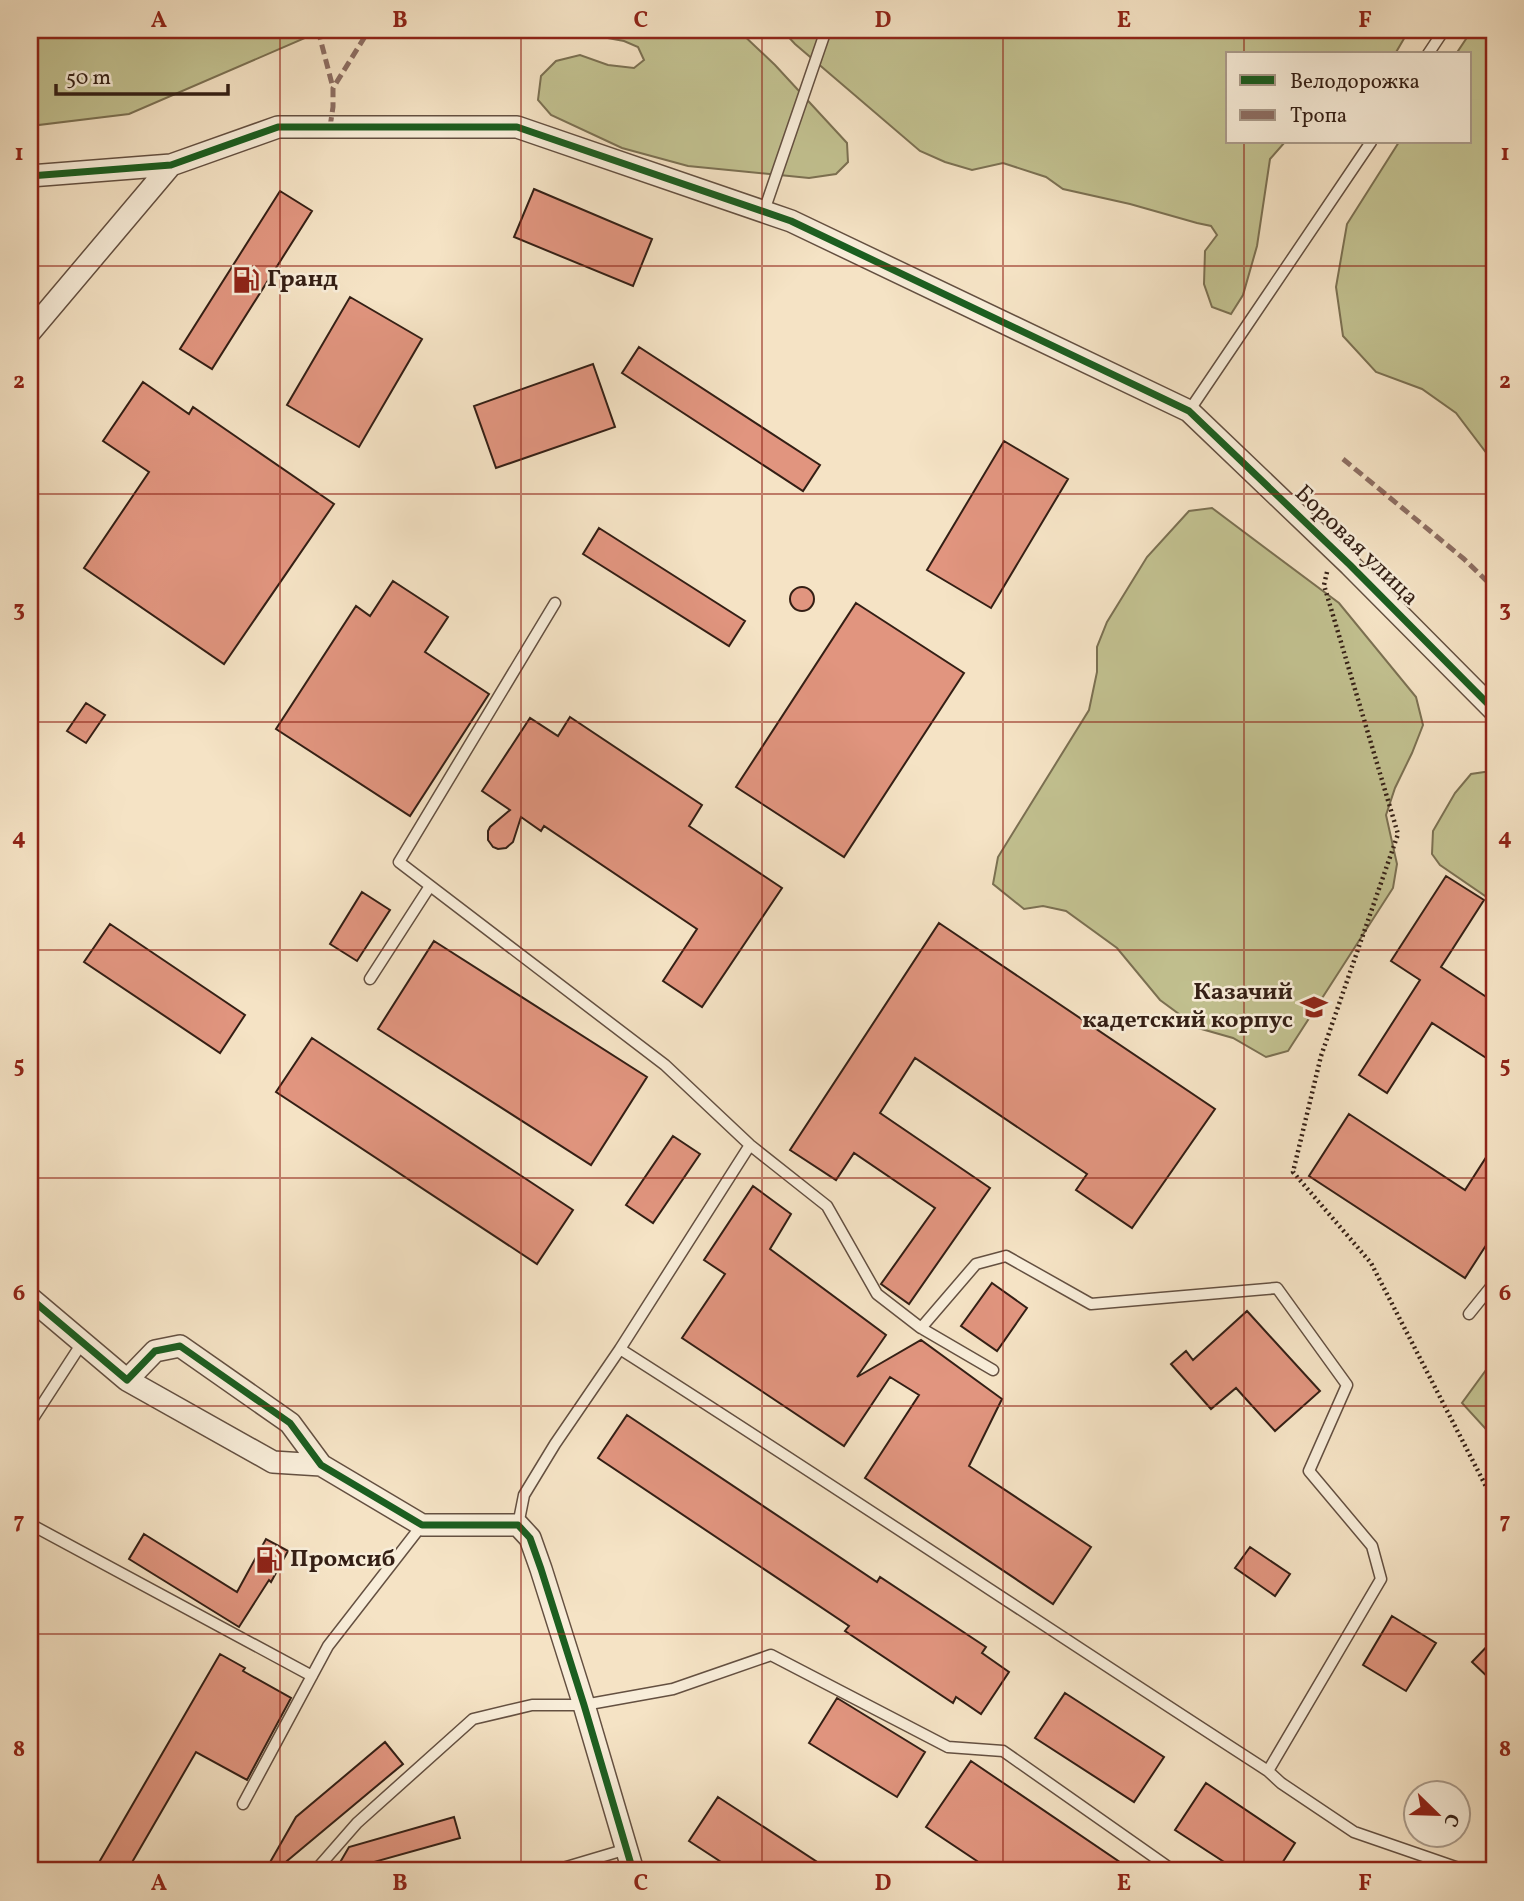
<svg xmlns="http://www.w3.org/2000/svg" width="1524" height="1901" viewBox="0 0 1524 1901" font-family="Vollkorn,serif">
<rect width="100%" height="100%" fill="#f5e3c5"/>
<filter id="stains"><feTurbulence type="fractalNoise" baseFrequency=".00286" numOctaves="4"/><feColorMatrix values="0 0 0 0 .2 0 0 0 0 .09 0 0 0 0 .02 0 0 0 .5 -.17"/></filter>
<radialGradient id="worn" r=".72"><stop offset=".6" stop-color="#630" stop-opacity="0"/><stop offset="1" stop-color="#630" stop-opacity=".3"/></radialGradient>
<!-- green -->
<path fill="#c2c190" stroke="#7b7052" stroke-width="2" d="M30 30H312L305 38 129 114 30 126Z
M564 30H738L775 65 847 143 848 162 836 174 809 178 688 166 622 148 551 115 538 100 541 76 556 61 580 55 608 65 634 68 644 60 638 47 624 41Z
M782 30H1409L1395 54H1228V142H1285L1270 159 1257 246 1243 295 1231 314 1212 307 1204 284 1205 251 1217 235 1211 226 1197 223 1130 204 1063 189 1046 177 1003 163 972 170 945 162 920 151 795 44Z
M1472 30H1494V463L1456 413 1422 389 1376 372 1343 336 1336 287 1347 224 1399 142H1470V54H1456Z
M1212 508 1339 603 1416 697 1423 725 1412 753 1395 788 1386 815 1397 864 1393 888 1288 1051 1266 1057 1233 1038 1198 1028 1160 1000 1117 948 1066 911 1043 906 1024 909 993 884 998 857 1089 710 1097 672V647L1107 622 1147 557 1189 511Z
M1491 771 1494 772V902L1440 865 1432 854 1433 831 1455 793 1471 774Z
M1494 1359V1438L1462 1403Z"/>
<!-- building -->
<path fill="#e1957f" stroke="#341f15" stroke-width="2" d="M534 189 652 239 633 286 514 237Z
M280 191 312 211 212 369 180 349Z
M350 297 422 339 359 447 287 405Z
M639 347 820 465 803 491 622 373Z
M593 364 615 427 496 468 474 406Z
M143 382 189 414 193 407 334 504 224 664 84 568 149 472 103 441Z
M1004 441 1068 479 991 608 927 570Z
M599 528 745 621 729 646 583 554Z
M393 581 448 617 425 652 489 694 410 816 276 729 356 606 370 616Z
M790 599a12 12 0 1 1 24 0a12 12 0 1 1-24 0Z
M856 603 964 673 844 857 736 787Z
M86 703 105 715 86 743 67 731Z
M570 717 702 805 689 826 782 888 702 1007 663 981 697 929 544 826 541 831 521 817 513 842 506 848 498 849 493 847 488 840V831L490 827 510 810 482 791 530 718 558 736Z
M1446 876 1484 900 1441 967 1494 1002V1063L1432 1023 1387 1093 1359 1075 1420 980 1391 961Z
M362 892 390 910 357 961 330 944Z
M939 923 1215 1109 1132 1228 1076 1190 1087 1174 915 1058 880 1113 990 1188 909 1304 881 1284 935 1208 854 1153 836 1180 790 1150Z
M110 924 245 1015 220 1053 84 962Z
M434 941 647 1077 591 1165 378 1029Z
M312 1038 573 1210 537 1264 276 1092Z
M1349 1114 1465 1190 1494 1145V1233L1465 1278 1309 1176Z
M673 1136 700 1154 653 1223 626 1205Z
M753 1186 791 1214 770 1249 886 1335 857 1377 921 1340 1002 1399 969 1466 1091 1547 1053 1604 865 1478 919 1395 890 1377 844 1446 682 1338 725 1274 704 1260Z
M992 1283 1027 1308 997 1351 961 1326Z
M1247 1311 1320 1391 1275 1431 1236 1388 1211 1409 1171 1364 1186 1351 1193 1360Z
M627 1415 877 1582 880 1577 986 1647 982 1653 1009 1672 981 1714 956 1697 953 1703 845 1631 849 1626 598 1458Z
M144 1534 237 1592 266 1539 288 1551 271 1582 269 1580 239 1627 129 1559Z
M1250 1547 1290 1574 1275 1596 1235 1568Z
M1392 1616 1436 1643 1406 1691 1363 1665Z
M1494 1639V1683L1472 1662Z
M220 1654 245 1668 243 1671 291 1698 247 1780 196 1752 127 1871H94Z
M1065 1693 1164 1757 1134 1802 1035 1738Z
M837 1698 925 1752 897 1797 809 1743Z
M385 1742 403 1764 275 1871H265L296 1817Z
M971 1761 1133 1871H992L926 1827Z
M1206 1783 1295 1843 1277 1871H1238L1175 1830Z
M718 1797 831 1871H735L689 1841Z
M454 1817 460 1838 363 1865 359 1871H335L349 1847Z"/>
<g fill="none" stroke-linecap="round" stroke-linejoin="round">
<defs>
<path id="lane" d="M1428 54 1444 30
M764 211 826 30
M1189 411 1371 142
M555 603 399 862 665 1065 750 1145 827 1206 877 1294 921 1328 993 1370
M370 979 430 886
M1469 1314 1494 1283
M620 1349C837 1487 1051 1631 1268 1771L1381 1579 1372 1546 1309 1471 1347 1385 1277 1288 1091 1304 1006 1256 976 1264 921 1328
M30 1423 82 1343
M30 1524 312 1676
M518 1525 524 1495 555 1444 620 1349 750 1145
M1268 1771 1281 1783 1354 1832 1467 1871
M243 1804 328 1646 422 1525
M315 1871 357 1823 473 1719 532 1705H584L673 1689 771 1655 948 1747 1003 1751 1174 1871
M553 1871 627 1849"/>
<path id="street" d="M30 176 171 165 278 127H517L791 221 1189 411 1350 565 1494 710
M30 332 171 165
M30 1298 127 1380 155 1351 180 1346 290 1423 321 1465 422 1525H518L530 1538 541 1569 584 1705 633 1871
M127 1380 273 1462 321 1465"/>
</defs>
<!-- lane casing -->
<use href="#lane" stroke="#645041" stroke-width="13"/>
<!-- street casing -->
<use href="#street" stroke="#645041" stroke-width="24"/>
<!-- path -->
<path stroke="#341f15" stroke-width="4.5" stroke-dasharray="2 3.5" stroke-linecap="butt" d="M1327 572 1324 585 1398 834 1321 1056 1293 1172 1371 1263 1494 1502"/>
<!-- lane -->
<use href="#lane" stroke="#f8edd9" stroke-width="10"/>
<!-- street -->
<use href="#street" stroke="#f8edd9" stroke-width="21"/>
<!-- quiet -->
<path stroke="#8d6e63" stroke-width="5" stroke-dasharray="10 5" stroke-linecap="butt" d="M318 30 333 88
M330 127 333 107V88L369 30
M1343 459 1464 559 1494 588"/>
<defs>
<path id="cycleway" d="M30 176 171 165 278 127H517L791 221 1189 411 1350 565 1494 710
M30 1298 127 1380 155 1351 180 1346 290 1423 321 1465 422 1525H518L530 1538 541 1569 584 1705 633 1871"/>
</defs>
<!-- cycleway casing -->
<use href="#cycleway" stroke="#f8edd9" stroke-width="11"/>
<!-- cycleway -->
<use href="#cycleway" stroke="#1b5e20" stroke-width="7"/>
</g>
<!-- grid -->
<path fill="none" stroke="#8f2418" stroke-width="2" stroke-opacity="0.55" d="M280 30V1871M521 30V1871M762 30V1871M1003 30V1871M1244 30V54M1244 142V1871M30 266H1494M30 494H1494M30 722H1494M30 950H1494M30 1178H1494M30 1406H1494M30 1634H1494"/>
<!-- icons -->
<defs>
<symbol id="fuel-bare" viewBox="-9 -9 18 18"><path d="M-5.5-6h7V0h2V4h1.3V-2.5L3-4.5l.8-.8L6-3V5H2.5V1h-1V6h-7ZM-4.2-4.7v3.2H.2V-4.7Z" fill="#8f2418" stroke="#f8edd9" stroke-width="2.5" paint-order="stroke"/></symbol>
<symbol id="university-bare" viewBox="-9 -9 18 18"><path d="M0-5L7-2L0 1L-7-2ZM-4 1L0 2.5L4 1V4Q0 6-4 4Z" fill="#8f2418" stroke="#f8edd9" stroke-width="2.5" paint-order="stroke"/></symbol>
</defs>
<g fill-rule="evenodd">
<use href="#fuel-bare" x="227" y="261" width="38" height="38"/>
<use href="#university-bare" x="1295" y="988" width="38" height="38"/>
<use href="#fuel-bare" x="250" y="1541" width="38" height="38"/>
</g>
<g text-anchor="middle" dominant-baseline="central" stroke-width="5" stroke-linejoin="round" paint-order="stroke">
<!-- poi labels -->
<g font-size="24" font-weight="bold" fill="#341f15" stroke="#f8edd9" text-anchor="start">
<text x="267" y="280">Гранд</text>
<text x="1293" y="993" text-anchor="end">Казачий<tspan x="1293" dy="28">кадетский корпус</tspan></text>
<text x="290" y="1560">Промсиб</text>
</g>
<!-- street labels -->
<g font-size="24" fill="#341f15" stroke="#f8edd9">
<text transform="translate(1356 546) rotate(44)">Боровая улица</text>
</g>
</g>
<!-- margin -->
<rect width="1524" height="1901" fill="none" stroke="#f5e3c5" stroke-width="77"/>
<!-- legend -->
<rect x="1226" y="52" width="245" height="91" fill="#f8edd9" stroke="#aa9b8b" stroke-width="2"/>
<rect x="1240" y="75" width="35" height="10" fill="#1b5e20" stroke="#aa9b8b" stroke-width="2"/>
<text x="1290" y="88" font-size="21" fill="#341f15">Велодорожка</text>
<rect x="1240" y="110" width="35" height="10" fill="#8d6e63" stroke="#aa9b8b" stroke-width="2"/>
<text x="1290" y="122" font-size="21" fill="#341f15">Тропа</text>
<!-- north arrow -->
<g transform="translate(1437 1814) rotate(113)"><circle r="33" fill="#f8edd9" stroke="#aa9b8b" stroke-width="2"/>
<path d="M0-5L12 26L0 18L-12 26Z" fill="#8f2418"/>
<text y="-10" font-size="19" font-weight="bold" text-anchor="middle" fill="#341f15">С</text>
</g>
<!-- scale -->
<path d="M56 84v10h172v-10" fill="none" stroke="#341f15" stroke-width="3.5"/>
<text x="66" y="84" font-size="21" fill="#341f15" stroke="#f8edd9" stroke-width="5" paint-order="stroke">50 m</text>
<rect x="38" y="38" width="1448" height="1824" fill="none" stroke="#8f2418" stroke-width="2.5"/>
<g font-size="23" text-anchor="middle" font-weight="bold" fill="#8f2418">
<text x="159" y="27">A</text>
<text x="400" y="27">B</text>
<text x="641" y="27">C</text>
<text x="883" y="27">D</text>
<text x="1124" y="27">E</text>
<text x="1365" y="27">F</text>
<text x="19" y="160">1</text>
<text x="1505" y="160">1</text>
<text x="19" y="388">2</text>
<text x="1505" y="388">2</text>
<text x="19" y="616">3</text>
<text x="1505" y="616">3</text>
<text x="19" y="844">4</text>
<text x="1505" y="844">4</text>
<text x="19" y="1072">5</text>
<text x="1505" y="1072">5</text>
<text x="19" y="1300">6</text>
<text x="1505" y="1300">6</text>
<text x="19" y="1528">7</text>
<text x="1505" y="1528">7</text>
<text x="19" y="1756">8</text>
<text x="1505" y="1756">8</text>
<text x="159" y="1890">A</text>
<text x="400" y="1890">B</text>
<text x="641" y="1890">C</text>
<text x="883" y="1890">D</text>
<text x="1124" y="1890">E</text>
<text x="1365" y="1890">F</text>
</g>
<rect width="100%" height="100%" filter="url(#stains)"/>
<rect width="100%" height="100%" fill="url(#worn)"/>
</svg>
